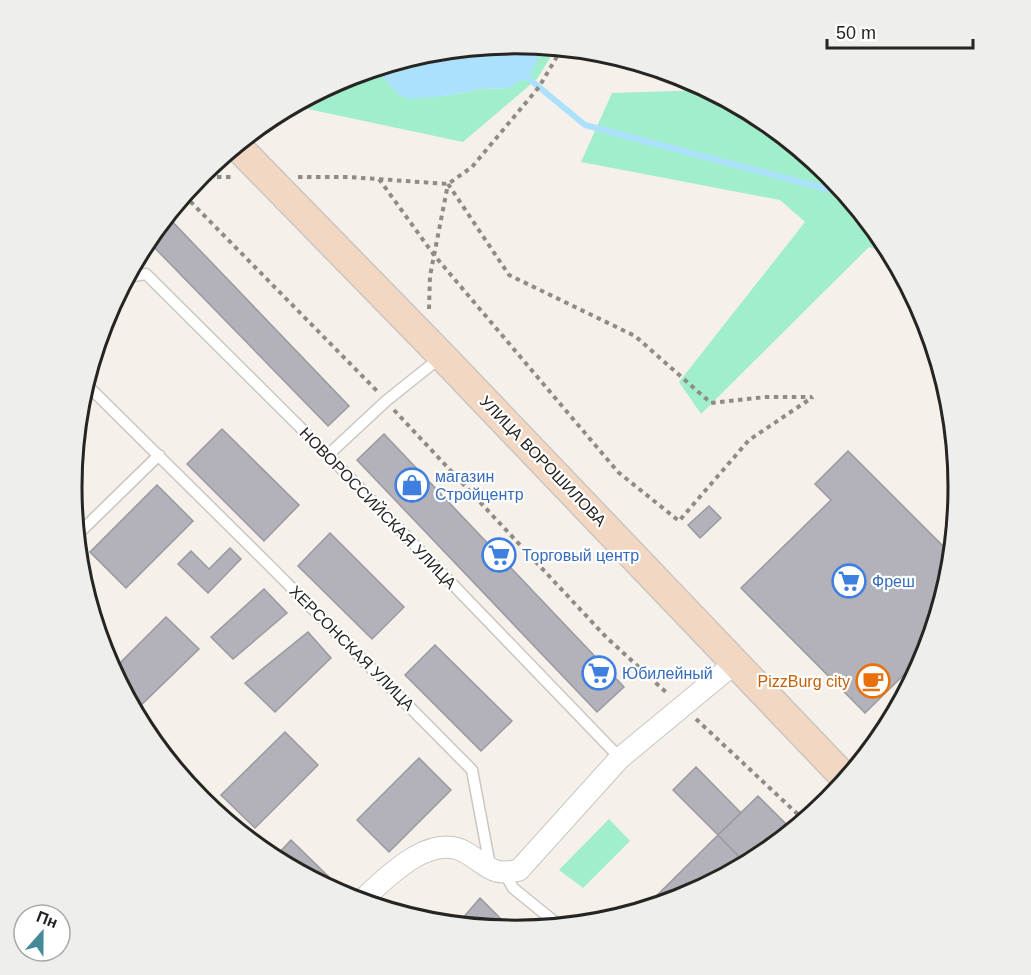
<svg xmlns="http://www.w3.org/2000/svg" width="1031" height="975" viewBox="0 0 1031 975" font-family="Arial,sans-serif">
<rect width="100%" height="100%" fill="#f5f0e9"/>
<!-- green -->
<path fill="#a0eecc" d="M537 46 556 48 537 79 463 142 303 108 299 102 346 77 375 68 399 95 444 96 482 89 508 88 537 61Z
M709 90 762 119 830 174 885 241 893 256 869 247 701 414 679 382 805 222 780 200 581 162 612 93Z
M609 819 630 841 583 888 559 870Z"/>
<!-- water -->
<path fill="#abe1fc" d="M515 44 537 46V61L531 74 509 88 482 89 444 96 411 99 399 95 375 68 429 52Z"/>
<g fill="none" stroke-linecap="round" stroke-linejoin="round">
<!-- stream -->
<path stroke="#abe1fc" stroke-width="6" d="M522 73 585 125 846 194"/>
</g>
<!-- building -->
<path fill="#b3b1b9" stroke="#9a99a0" stroke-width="1.5" d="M167 216 349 406 328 426 147 240Z
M222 429 299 505 264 541 187 464Z
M384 434 624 687 597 712 357 460Z
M848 451 953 556 951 574 928 651 865 713 741 588 831 500 815 484Z
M157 485 193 521 126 588 90 552Z
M709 506 721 518 700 538 688 525Z
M330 533 404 607 372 639 298 566Z
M230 548 241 559 208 593 178 564 191 551 209 569Z
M264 589 287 613 233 659 211 637Z
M166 617 199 649 134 712 112 671Z
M308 632 331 658 275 712 245 683Z
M435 645 512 721 481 751 405 675Z
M285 732 318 765 255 828 221 795Z
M419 758 451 790 389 852 357 820Z
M174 760 191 780 187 784 170 763Z
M696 767 741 813 718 835 673 790Z
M758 796 793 831 762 857 747 865 718 835Z
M718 835 745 863 738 870 685 898 641 911Z
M291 840 329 877 321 885 278 862 274 858Z
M480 898 508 926 503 930 456 926Z"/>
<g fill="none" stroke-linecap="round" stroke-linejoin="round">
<defs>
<path id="service" d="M127 277 146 274 328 455 620 758
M85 383 271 567 472 770 490 866
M328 455 386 401 441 357
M76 536 159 455
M505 874 513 888 561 927"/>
<path id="minor" d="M360 902C385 879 429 832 465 852 488 865 491 877 519 870L620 758 735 663"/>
<path id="secondary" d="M236 145 442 356 847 780"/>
</defs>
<!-- service casing -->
<use href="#service" stroke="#cbc6c0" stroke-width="13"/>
<!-- minor casing -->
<use href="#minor" stroke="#cbc6c0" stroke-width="23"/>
<!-- secondary casing -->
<use href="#secondary" stroke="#cbc6c0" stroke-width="31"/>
<!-- path -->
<path stroke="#8f8c87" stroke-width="4" stroke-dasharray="4.5 4.5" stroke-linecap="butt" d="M199 177H234
M298 177H348L448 184 472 167 539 87 562 48
M379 179 434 255 618 472 679 521 749 440 813 397
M448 184 509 275 635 336 711 403 766 397H812
M184 195 377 391
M429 309 430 276 448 184
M394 410 606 637 668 694
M696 719 805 821"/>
<!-- service -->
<use href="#service" stroke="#fff" stroke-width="10"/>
<!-- minor -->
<use href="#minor" stroke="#fff" stroke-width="21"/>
<!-- secondary -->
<use href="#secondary" stroke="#f2d7c3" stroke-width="28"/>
</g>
<!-- icons -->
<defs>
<symbol id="shop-ring" viewBox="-11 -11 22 22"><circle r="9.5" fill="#fff" stroke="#3f7fe0" stroke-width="1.5"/><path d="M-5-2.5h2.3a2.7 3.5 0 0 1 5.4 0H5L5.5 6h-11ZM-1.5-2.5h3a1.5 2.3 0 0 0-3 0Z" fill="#3f7fe0"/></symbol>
<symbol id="supermarket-ring" viewBox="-11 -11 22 22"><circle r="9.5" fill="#fff" stroke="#3f7fe0" stroke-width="1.5"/><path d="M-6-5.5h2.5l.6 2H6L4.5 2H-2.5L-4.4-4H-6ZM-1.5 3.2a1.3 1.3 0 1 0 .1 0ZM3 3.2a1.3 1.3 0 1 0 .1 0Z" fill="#3f7fe0"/></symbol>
<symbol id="cafe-ring" viewBox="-11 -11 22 22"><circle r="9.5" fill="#fff" stroke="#e8710a" stroke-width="1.5"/><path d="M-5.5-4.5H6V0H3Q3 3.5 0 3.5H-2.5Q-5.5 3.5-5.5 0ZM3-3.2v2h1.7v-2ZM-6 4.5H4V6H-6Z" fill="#e8710a"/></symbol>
</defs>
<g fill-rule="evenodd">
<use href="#shop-ring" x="393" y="466" width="38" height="38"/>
<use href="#supermarket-ring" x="480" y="536" width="38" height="38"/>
<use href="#supermarket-ring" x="830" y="562" width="38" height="38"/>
<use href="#supermarket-ring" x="580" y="654" width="38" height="38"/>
<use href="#cafe-ring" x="854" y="662" width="38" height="38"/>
</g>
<g text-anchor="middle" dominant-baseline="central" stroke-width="4.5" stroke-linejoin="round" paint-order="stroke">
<!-- street labels -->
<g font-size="16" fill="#272522" stroke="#fff">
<text transform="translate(543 461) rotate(46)">УЛИЦА ВОРОШИЛОВА</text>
<text transform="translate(378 508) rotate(46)">НОВОРОССИЙСКАЯ УЛИЦА</text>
<text transform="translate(352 648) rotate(45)">ХЕРСОНСКАЯ УЛИЦА</text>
</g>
<!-- shop labels -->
<g font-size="16" fill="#366cbe" stroke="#fff" text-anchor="start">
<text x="435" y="476">магазин<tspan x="435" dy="18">Стройцентр</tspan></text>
<text x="522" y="555">Торговый центр</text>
<text x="872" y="581">Фреш</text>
<text x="622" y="673">Юбилейный</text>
</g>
<!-- food labels -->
<g font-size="16" fill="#c56008" stroke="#fff" text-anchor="end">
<text x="850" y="681">PizzBurg city</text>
</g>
</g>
<!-- crop -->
<path d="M0 0H1031V975H0ZM82 487a433 433 0 1 1 866 0a433 433 0 1 1-866 0Z" fill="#eeeeed" fill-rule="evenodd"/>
<path fill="none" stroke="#272522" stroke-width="3" d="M82 487a433 433 0 1 1 866 0a433 433 0 1 1-866 0Z"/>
<!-- north arrow -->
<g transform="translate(42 933) rotate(21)"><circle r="28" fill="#ffffff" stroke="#a9a8a7" stroke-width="1.5"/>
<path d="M0-4.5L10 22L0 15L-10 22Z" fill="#448996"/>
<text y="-9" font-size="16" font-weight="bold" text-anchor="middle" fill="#272522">Пн</text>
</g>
<!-- scale -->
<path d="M827 39v9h146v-9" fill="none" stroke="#272522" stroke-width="3"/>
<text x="836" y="39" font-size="18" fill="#272522" stroke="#ffffff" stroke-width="4.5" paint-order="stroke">50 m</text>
</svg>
